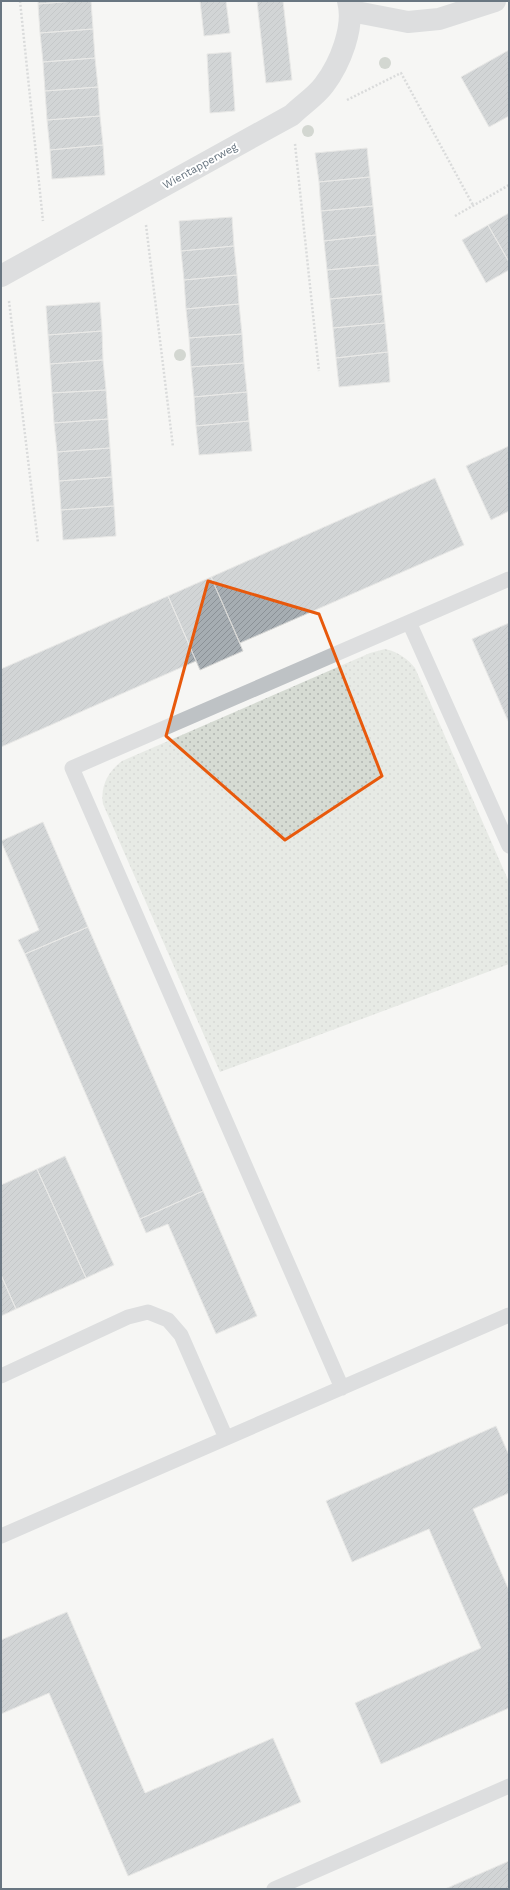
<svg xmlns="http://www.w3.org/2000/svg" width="510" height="1890" viewBox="0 0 510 1890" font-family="'Work Sans',sans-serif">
<defs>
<pattern id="grass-dots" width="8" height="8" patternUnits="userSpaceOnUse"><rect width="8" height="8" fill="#d6dbd3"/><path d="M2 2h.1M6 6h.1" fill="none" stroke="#b2b6b1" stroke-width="1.8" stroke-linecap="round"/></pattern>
<pattern id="building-hatch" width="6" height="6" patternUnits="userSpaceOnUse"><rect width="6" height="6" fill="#a6adb2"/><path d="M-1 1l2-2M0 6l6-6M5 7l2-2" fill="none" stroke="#8b9196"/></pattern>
</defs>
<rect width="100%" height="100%" fill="#f6f6f4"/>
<!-- grass -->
<path fill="url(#grass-dots)" d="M385 649C398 652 407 658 415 668L509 882V964L220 1072 103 804C100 787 108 771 122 761L370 653Z"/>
<!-- building -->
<path fill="url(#building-hatch)" stroke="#d8d8d6" d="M38 1H74L38 4Z
M74 1H91L93 29 40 33 38 4Z
M200 1H226L230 33 204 36Z
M257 1H283L292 80 266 83Z
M93 29 95 58 43 62 40 33Z
M509 50V116L489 127 461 77Z
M231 52 235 111 210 113 207 54Z
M95 58 98 87 45 91 43 62Z
M98 87 100 116 47 120 45 91Z
M100 116 103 145 50 150 47 120Z
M103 145 105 175 52 179 50 150Z
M367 148 370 177 319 182 315 153Z
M370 177 373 206 321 211 319 182Z
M373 206 376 235 324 241 321 211Z
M509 213V262L488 225Z
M232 217 234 246 181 251 179 221Z
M488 225 509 262V270L486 283 462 240Z
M376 235 379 265 327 270 324 241Z
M234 246 237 275 184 280 181 251Z
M379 265 382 294 330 299 327 270Z
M237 275 239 304 186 309 184 280Z
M382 294 385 323 333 328 330 299Z
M100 302 102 331 48 335 46 306Z
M239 304 242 334 189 338 186 309Z
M385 323 388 352 336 358 333 328Z
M102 331 103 360 50 364 48 335Z
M242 334 244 363 191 367 189 338Z
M388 352 390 382 339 387 336 358Z
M103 360 106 390 52 393 50 364Z
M244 363 247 392 194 397 191 367Z
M106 390 108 419 54 423 52 393Z
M247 392 249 421 196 426 194 397Z
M108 419 110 448 57 452 54 423Z
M249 421 252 451 199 455 196 426Z
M509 446V511L491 520 466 466Z
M110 448 112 477 59 481 57 452Z
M112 477 114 506 61 510 59 481Z
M435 478 464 545 240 643 211 577Z
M114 506 116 536 63 540 61 510Z
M211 577 243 651 200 670 168 596Z
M168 596 196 661 1 747V669Z
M509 623V723L472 639Z
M43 822 88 927 25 954 18 940 39 930 1 841Z
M88 927 203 1191 140 1219 25 954Z
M65 1156 114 1265 86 1278 37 1169Z
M37 1169 86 1278 16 1309 1 1275V1185Z
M203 1191 257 1316 216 1334 168 1224 146 1233 140 1219Z
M1 1275 16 1309 1 1316Z
M496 1426 509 1455V1493L473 1509 509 1590V1708L381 1764 355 1703 481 1648 429 1529 352 1562 326 1501Z
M67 1612 145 1793 273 1738 301 1802 128 1876 49 1693 1 1714V1640Z
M509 1861V1889H445Z"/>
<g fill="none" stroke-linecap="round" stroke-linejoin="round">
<!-- path -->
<path stroke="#b8bbbd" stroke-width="2.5" stroke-dasharray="2 2" stroke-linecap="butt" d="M20 1 43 221
M347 100 401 73 473 205
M295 144 319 371
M455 216 509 185
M146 225 173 447
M9 301 38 543"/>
<!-- lane -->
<path stroke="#bec2c5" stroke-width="15" d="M409 622 509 846
M1 1376 128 1317 148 1312 168 1320 181 1335 226 1438
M342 1388 72 768 509 579
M1 1536 509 1315
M274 1889 509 1786"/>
<!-- street -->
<path stroke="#bec2c5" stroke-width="22" d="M351 11 408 22 439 19 495 1
M1 276 292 115C302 105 316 96 324 85 340 64 355 27 348 1"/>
</g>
<!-- trees -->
<g fill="#a9b1a6">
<circle cx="385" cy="63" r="6"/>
<circle cx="308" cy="131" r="6"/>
<circle cx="180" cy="355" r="6"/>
</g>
<!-- marked area -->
<path d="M0 0H510V1890H0ZM208 581 319 614 382 776 285 840 166 736Z" fill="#f6f6f4" fill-opacity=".55" fill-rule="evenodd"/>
<path fill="none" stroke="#e8590c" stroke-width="3" stroke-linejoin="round" d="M208 581 319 614 382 776 285 840 166 736Z"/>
<g text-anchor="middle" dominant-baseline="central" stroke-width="4" stroke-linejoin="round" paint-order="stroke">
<!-- street labels -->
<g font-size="11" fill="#697681" stroke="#fff">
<text transform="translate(200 166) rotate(-29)">Wientapperweg</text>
</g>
</g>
<!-- border -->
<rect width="510" height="1890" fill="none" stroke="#697681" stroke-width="4"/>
</svg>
